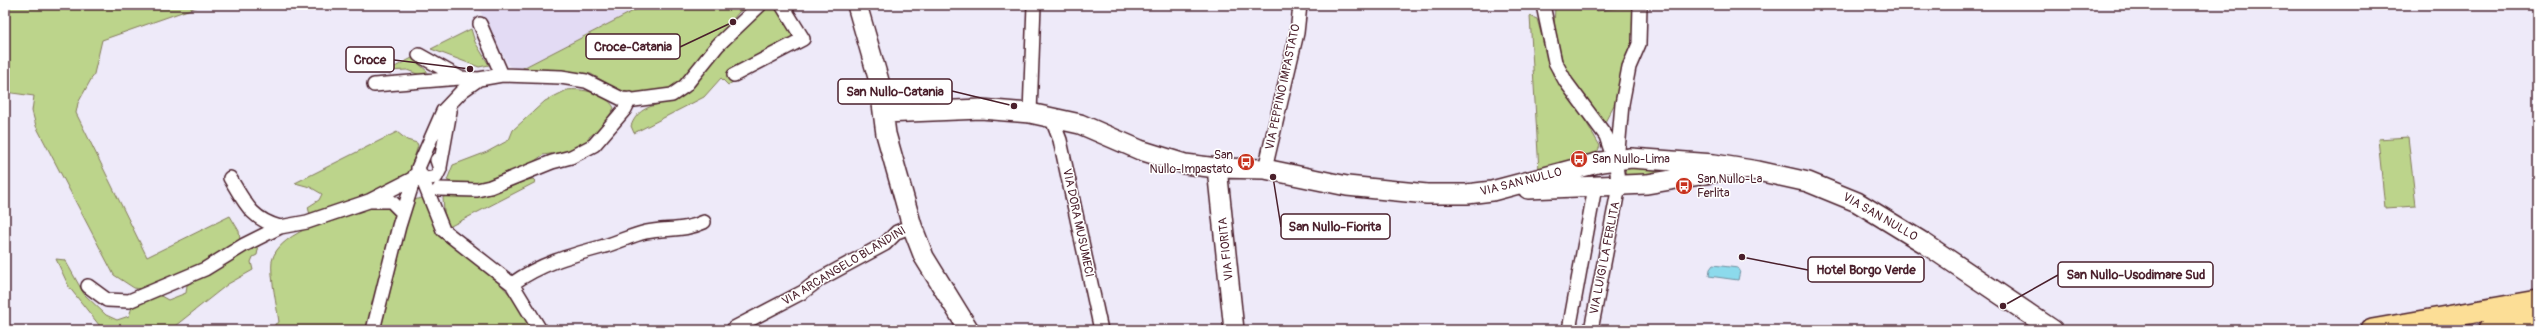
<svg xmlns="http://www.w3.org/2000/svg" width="2543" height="335" viewBox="0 0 2543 335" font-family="Pangolin,sans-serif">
<rect width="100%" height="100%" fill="#eeeaf9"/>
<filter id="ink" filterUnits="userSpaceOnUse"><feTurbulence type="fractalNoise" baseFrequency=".025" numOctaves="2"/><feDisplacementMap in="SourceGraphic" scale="8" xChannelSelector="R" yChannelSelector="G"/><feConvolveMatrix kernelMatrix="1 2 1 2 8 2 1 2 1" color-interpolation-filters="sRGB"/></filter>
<g filter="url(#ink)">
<!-- built -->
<path fill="#e3dbf4" d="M477 5H645L521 69 509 66Z"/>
<!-- green -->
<path fill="#bcd48b" stroke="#837a5b" d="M5 5H202L102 40 94 74 78 103 76 113 147 257 230 216 239 231 240 241 218 257 142 289 134 288 114 275 36 126 32 111 34 96 5 92Z
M645 5H750L739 12 674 89 636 94 619 90 591 74 521 69Z
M768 5H775L795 37 728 76 733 82 728 85 721 78 704 97 634 133 631 126C641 98 671 108 689 92 697 85 702 75 708 67 718 54 729 45 740 34 750 25 757 14 768 5Z
M1555 5H1596L1597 11 1634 5 1632 47 1622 70 1616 101 1604 124 1564 67 1554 29Z
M1530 16 1537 19 1553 75 1578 108 1600 146 1596 155 1539 171Z
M471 29 475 42 489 65 479 67 431 49Z
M412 58 427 71V75L425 77 407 70 387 71Z
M567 90C581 88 607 93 614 108L602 127 589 137V141L570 151 543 155 529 165 481 184H455L447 180 453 165 487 152 509 140 513 130 545 101Z
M397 132 407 140 417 143 418 146 408 176 367 197 310 215 308 207 319 200 322 194 310 187 295 183Z
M2408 137 2416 206 2385 208 2378 139Z
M1626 164 1693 167 1644 178 1625 176Z
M533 179 536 182 449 227 444 212 443 197Z
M421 198 425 199 450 243 499 283 514 299 533 330H380L402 238 414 200Z
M371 206 391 207 395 213 366 330H275V324L279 322C277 308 270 275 272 261 278 230 345 215 371 206Z
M259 245 257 255 253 257 251 262 253 270 228 284 175 326 167 330H103L69 287 56 259 65 260 84 294 106 315 117 320 129 316 132 307 159 295 168 300 186 293 187 285Z"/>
<!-- water -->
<path fill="#8cdaec" stroke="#728f9f" d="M1713 265 1738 268 1740 271 1738 280 1709 276 1710 269Z"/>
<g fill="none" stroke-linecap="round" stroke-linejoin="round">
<defs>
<path id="street" d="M1543 5 1555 62 1566 82 1606 136 1616 166 1619 186 1591 330
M480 24 502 75
M419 55 460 78
M734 75 803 39 782 5
M374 85 460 78 479 79
M1030 113 1034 5
M1051 117 1060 140 1101 330
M1614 160 1618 150 1622 104 1629 67 1639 44 1640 5
M440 167 450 111
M1265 169 1297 33 1300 5
M419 174 426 179 436 177 440 169 437 160
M230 178C245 203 251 219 280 227
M439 189 477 190 490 187 552 162 571 157 594 145 625 109 630 99
M372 201H391L403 213
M512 284C541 263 572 255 605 246 619 242 632 235 646 232 666 228 685 231 704 222
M88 286 107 300 129 301 205 269 244 245 280 227 307 222 369 201 414 178
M734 328 803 292 820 279 885 244 897 232 912 226
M373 330 399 226 415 175
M540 330 512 284 443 230 418 168 443 111 462 91 479 79 502 75 561 77 586 81 622 99 634 100 672 95 685 86 718 45 760 5
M1569 330 1595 187"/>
<path id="secondary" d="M857 5 879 81 886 134 912 226 924 257 969 330
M884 113 981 109 1030 113 1080 124 1140 150 1185 164 1217 168 1265 169 1347 186 1427 194H1467L1492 191 1601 162 1631 158 1714 164 1758 171 1808 182 1857 202 1924 243 2053 330
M1217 168 1234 330
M1528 189 1647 184 1718 172"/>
<path id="primary" d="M2372 330 2538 301
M2489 330 2538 321"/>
</defs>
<!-- street casing -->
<use href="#street" stroke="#4a1f2b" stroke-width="16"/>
<!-- secondary casing -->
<use href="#secondary" stroke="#4a1f2b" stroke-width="22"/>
<!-- primary casing -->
<use href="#primary" stroke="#4a1f2b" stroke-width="24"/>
<!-- street -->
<use href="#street" stroke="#fff" stroke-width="13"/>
<!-- secondary -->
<use href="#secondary" stroke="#fff" stroke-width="19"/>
<!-- primary -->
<use href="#primary" stroke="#fcde96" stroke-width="21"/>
</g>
</g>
<!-- icons -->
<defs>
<symbol id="bus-disc" viewBox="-11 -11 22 22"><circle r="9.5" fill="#c8321e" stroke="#fff"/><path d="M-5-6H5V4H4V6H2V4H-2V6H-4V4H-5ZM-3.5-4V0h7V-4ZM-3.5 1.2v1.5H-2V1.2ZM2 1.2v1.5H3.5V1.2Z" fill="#fff"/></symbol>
</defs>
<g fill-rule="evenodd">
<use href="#bus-disc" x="1569" y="149" width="20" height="20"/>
<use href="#bus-disc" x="1236" y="152" width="20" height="20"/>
<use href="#bus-disc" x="1674" y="176" width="20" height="20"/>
</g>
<g text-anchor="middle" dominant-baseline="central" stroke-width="3" stroke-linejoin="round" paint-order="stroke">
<!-- street labels -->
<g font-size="12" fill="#4a1f2b" stroke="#fff">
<text transform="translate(1283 87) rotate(-78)">VIA PEPPINO IMPASTATO</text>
<text transform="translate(1521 182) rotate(-14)">VIA SAN NULLO</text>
<text transform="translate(1880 217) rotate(30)">VIA SAN NULLO</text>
<text transform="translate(1078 223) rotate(78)">VIA DORA MUSUMECI</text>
<text transform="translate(1226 249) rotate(-96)">VIA FIORITA</text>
<text transform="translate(1605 258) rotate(-79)">VIA LUIGI LA FERLITA</text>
<text transform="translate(844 266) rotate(-31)">VIA ARCANGELO BLANDINI</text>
</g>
<!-- poi labels -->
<g font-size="12" fill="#4a1f2b" stroke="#fff" text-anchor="start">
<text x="1233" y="155" text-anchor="end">San<tspan x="1233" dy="14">Nullo-Impastato</tspan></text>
<text x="1592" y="159">San Nullo-Lima</text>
<text x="1697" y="179">San Nullo-La<tspan x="1697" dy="14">Ferlita</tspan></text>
</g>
</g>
<!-- callouts -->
<path fill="none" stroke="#4a1f2b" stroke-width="1.5" d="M733 22L680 47M470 69L394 60M1014 106L952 91M1273 177L1281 227M1742 257L1808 270M2003 306L2058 275"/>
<g fill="#4a1f2b" stroke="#fff" stroke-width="1.5">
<circle cx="733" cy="22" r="4"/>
<circle cx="470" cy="69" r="4"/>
<circle cx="1014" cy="106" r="4"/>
<circle cx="1273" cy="177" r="4"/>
<circle cx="1742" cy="257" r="4"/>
<circle cx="2003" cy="306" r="4"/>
</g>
<g fill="#fff" stroke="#4a1f2b" stroke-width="1.5">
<rect x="586" y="34" width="94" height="25" rx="4"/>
<rect x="346" y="47" width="48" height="25" rx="4"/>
<rect x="838" y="79" width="114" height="25" rx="4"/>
<rect x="1281" y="214" width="109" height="25" rx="4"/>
<rect x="1808" y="257" width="116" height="25" rx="4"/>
<rect x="2058" y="262" width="155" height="25" rx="4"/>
</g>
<g font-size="13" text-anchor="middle" font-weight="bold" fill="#4a1f2b">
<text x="633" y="51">Croce-Catania</text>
<text x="370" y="64">Croce</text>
<text x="895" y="96">San Nullo-Catania</text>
<text x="1335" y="231">San Nullo-Fiorita</text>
<text x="1866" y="274">Hotel Borgo Verde</text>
<text x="2136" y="279">San Nullo-Usodimare Sud</text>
</g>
<!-- margin -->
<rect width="2543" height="335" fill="none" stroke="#fff" stroke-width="20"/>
<rect x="10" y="10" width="2523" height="315" fill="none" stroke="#4a1f2b" stroke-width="1.5" filter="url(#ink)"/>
</svg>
